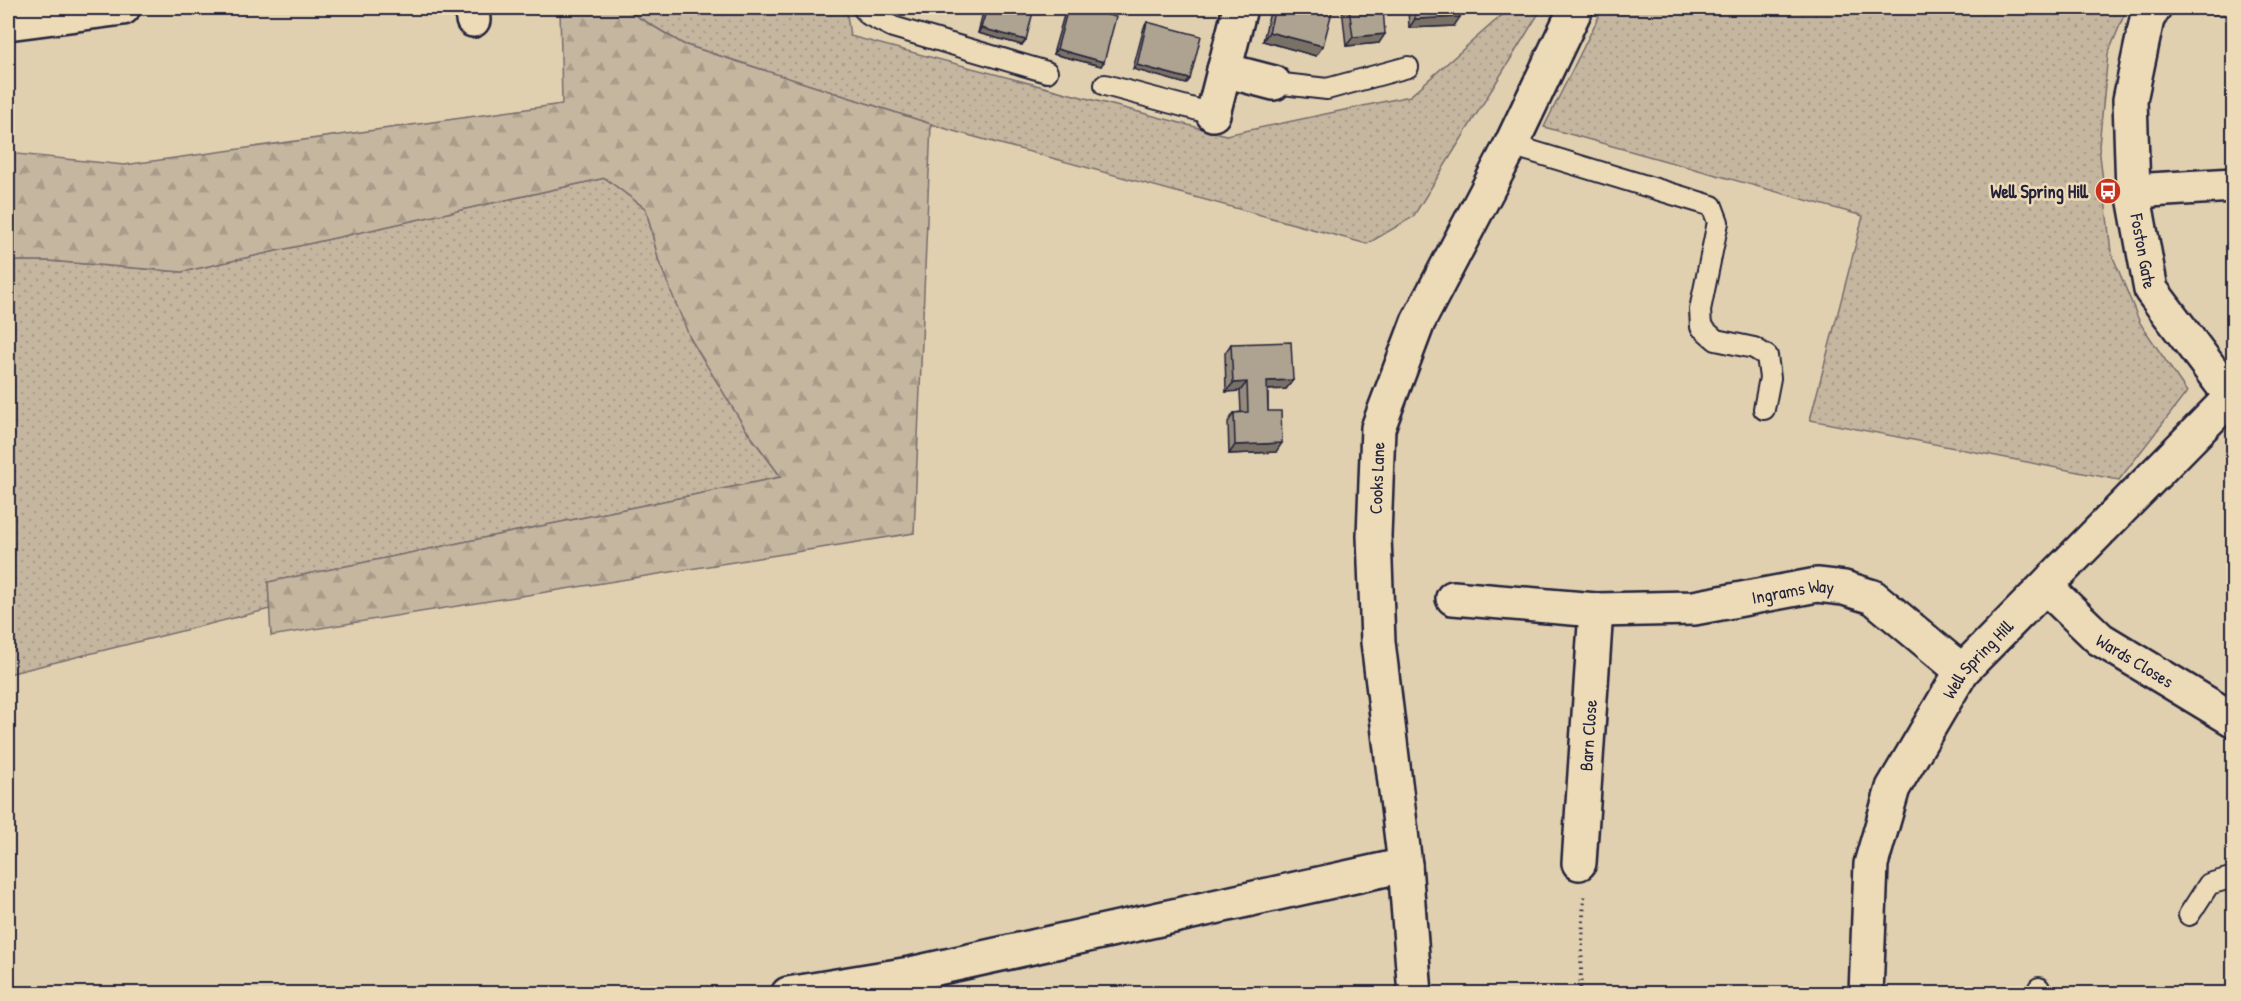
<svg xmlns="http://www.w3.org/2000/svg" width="2241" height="1001" viewBox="0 0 2241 1001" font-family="'Patrick Hand',sans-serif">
<defs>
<pattern id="grass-dots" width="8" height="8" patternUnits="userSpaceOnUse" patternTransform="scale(1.5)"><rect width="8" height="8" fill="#c5b69f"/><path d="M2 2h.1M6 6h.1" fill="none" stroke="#a99c8a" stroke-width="1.8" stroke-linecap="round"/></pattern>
<pattern id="forest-firs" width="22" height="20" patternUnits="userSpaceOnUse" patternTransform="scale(1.5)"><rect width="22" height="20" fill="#c5b69f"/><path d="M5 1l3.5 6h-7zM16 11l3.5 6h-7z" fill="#a99c8a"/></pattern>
</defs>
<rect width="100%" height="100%" fill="#e1d0b0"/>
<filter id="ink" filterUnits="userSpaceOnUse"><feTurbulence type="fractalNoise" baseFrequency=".0167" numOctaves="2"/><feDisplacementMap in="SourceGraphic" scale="12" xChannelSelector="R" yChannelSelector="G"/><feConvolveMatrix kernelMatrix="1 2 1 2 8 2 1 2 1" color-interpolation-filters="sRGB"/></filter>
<g filter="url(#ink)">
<!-- grass -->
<path fill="url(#grass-dots)" stroke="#746c6d" stroke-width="1.5" d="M623 8H846L850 36 1226 135 1410 96 1510 8H1532L1539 13 1413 217 1367 244 953 131 683 44Z
M1603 8H2127L2108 54 2099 146 2111 252 2140 323 2187 392 2119 480 1810 420 1863 216 1544 127Z
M605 178 646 209 659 262 745 428 781 477 268 582 270 609 8 674V261H49L182 272Z"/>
<!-- forest -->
<path fill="url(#forest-firs)" stroke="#746c6d" stroke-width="1.5" d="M560 8H623L683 44 931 124 914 533 271 636 268 582 781 477 745 428 690 338 659 262 646 209 605 178 182 272 49 261H8V153L124 165 562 104Z
M2195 8H2233V16L2193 13Z"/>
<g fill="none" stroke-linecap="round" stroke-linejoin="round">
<defs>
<path id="lane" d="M863 8 869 15 893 27 1047 72
M1274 83 1327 89 1408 67
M1105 85 1213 114
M1511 145 1712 206 1718 222 1700 310 1701 327 1716 340 1754 348 1767 356 1770 378 1764 409
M2189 915 2209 884 2234 877
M2038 994 2039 988"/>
<g id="street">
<path d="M472 8 473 20"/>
<path id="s1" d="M2154 8 2147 19 2130 100 2133 191 2151 290 2234 400"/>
<path d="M8 23 123 8"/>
<path d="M1224 70 1274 83"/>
<path d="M1213 114 1240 8"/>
<path d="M2133 191 2234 185"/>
<path id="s2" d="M2046 587 2100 639 2234 720"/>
<path id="s3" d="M1453 598 1596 610 1694 608 1817 585 1844 588 1873 597 1962 671"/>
<path id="s4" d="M1579 863 1596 610"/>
<path d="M788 994 910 974 1405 865"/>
<path id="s5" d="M1415 994 1405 865 1378 642 1374 536 1378 428 1418 322 1511 145 1576 8"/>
<path id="s6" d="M1866 994 1871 864 1893 788 1962 671 2230 398"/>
</g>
</defs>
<!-- lane casing -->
<use href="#lane" stroke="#22223b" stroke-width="24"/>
<!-- street casing -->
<use href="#street" stroke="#22223b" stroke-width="38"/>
<!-- path -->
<path stroke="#22223b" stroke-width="4" stroke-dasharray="1.5 4.5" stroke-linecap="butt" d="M1580 994 1584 896"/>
<!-- lane -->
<use href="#lane" stroke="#eddbb8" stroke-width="20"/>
<!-- street -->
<use href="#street" stroke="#eddbb8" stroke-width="33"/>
</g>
<!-- wall -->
<path fill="#968b7d" stroke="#22223b" stroke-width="1.5" d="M984 8H1034L1022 45 978 33Z
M1066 8H1080L1101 66 1053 54Z
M1271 8H1333L1316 56 1263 41Z
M1342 8H1383L1379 43 1346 46Z
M1408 8H1459L1454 26 1409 28Z
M1147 22 1190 79 1186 84 1133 69 1144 27Z
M1231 344 1293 380 1286 389 1268 390V411L1276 452 1229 454 1228 422 1234 413 1241 412 1240 391 1226 392 1225 353Z"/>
<!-- shaded-wall -->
<path fill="#7a7166" stroke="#22223b" stroke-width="1.5" d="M897 8H924L895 10Z
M1460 17 1454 26 1409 28 1415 19Z
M981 28 1026 40 1022 45 978 33Z
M1269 32 1323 46 1316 56 1263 41Z
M1385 34 1379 43 1346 46 1353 37Z
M1057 49 1104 62 1101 66 1053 54Z
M1137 65 1190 79 1186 84 1133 69Z
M1293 380 1286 389 1261 390 1267 381Z
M1247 382 1240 391 1226 392 1233 383Z
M1282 443 1276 452 1229 454 1235 445Z"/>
<!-- building -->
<path fill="#aea291" stroke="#22223b" stroke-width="1.5" d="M987 8H1034L1026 40 981 28Z
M1068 8H1080L1116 17 1104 62 1057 49Z
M1275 8H1333L1323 46 1269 32Z
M1349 8H1383L1385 34 1353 37Z
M1415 8H1459L1460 17 1415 19Z
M1147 22 1201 36 1190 79 1137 65Z
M1291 342 1293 380 1267 381 1268 411H1281L1282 443 1235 445 1234 413 1248 412 1247 382 1233 383 1231 344Z"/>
</g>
<!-- icons -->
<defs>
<symbol id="bus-disc" viewBox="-11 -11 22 22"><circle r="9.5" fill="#c8321e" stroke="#eddbb8"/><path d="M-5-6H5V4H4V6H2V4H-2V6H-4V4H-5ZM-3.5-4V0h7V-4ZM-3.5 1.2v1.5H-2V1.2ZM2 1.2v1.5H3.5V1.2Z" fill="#fff"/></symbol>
</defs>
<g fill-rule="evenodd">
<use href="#bus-disc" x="2093" y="176" width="30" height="30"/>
</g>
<g text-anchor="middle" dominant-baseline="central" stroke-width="5" stroke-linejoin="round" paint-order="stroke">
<!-- poi labels -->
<g font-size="18" font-weight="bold" fill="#22223b" stroke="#eddbb8" text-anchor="end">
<text x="2088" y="191">Well Spring Hill</text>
</g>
<!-- street labels -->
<g font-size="18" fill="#22223b" stroke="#eddbb8">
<text stroke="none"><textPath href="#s1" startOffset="248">Foston Gate</textPath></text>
<text stroke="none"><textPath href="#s5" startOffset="518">Cooks Lane</textPath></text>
<text stroke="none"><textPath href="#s3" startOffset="342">Ingrams Way</textPath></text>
<text stroke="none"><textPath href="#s2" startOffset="116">Wards Closes</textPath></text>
<text stroke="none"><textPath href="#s6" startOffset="364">Well Spring Hill</textPath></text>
<text stroke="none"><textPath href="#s4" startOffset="128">Barn Close</textPath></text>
</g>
</g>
<!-- margin -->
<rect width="2241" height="1001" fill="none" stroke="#eddbb8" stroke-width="30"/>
<rect x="15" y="15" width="2211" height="971" fill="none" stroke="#22223b" stroke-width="2" filter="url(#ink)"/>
</svg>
